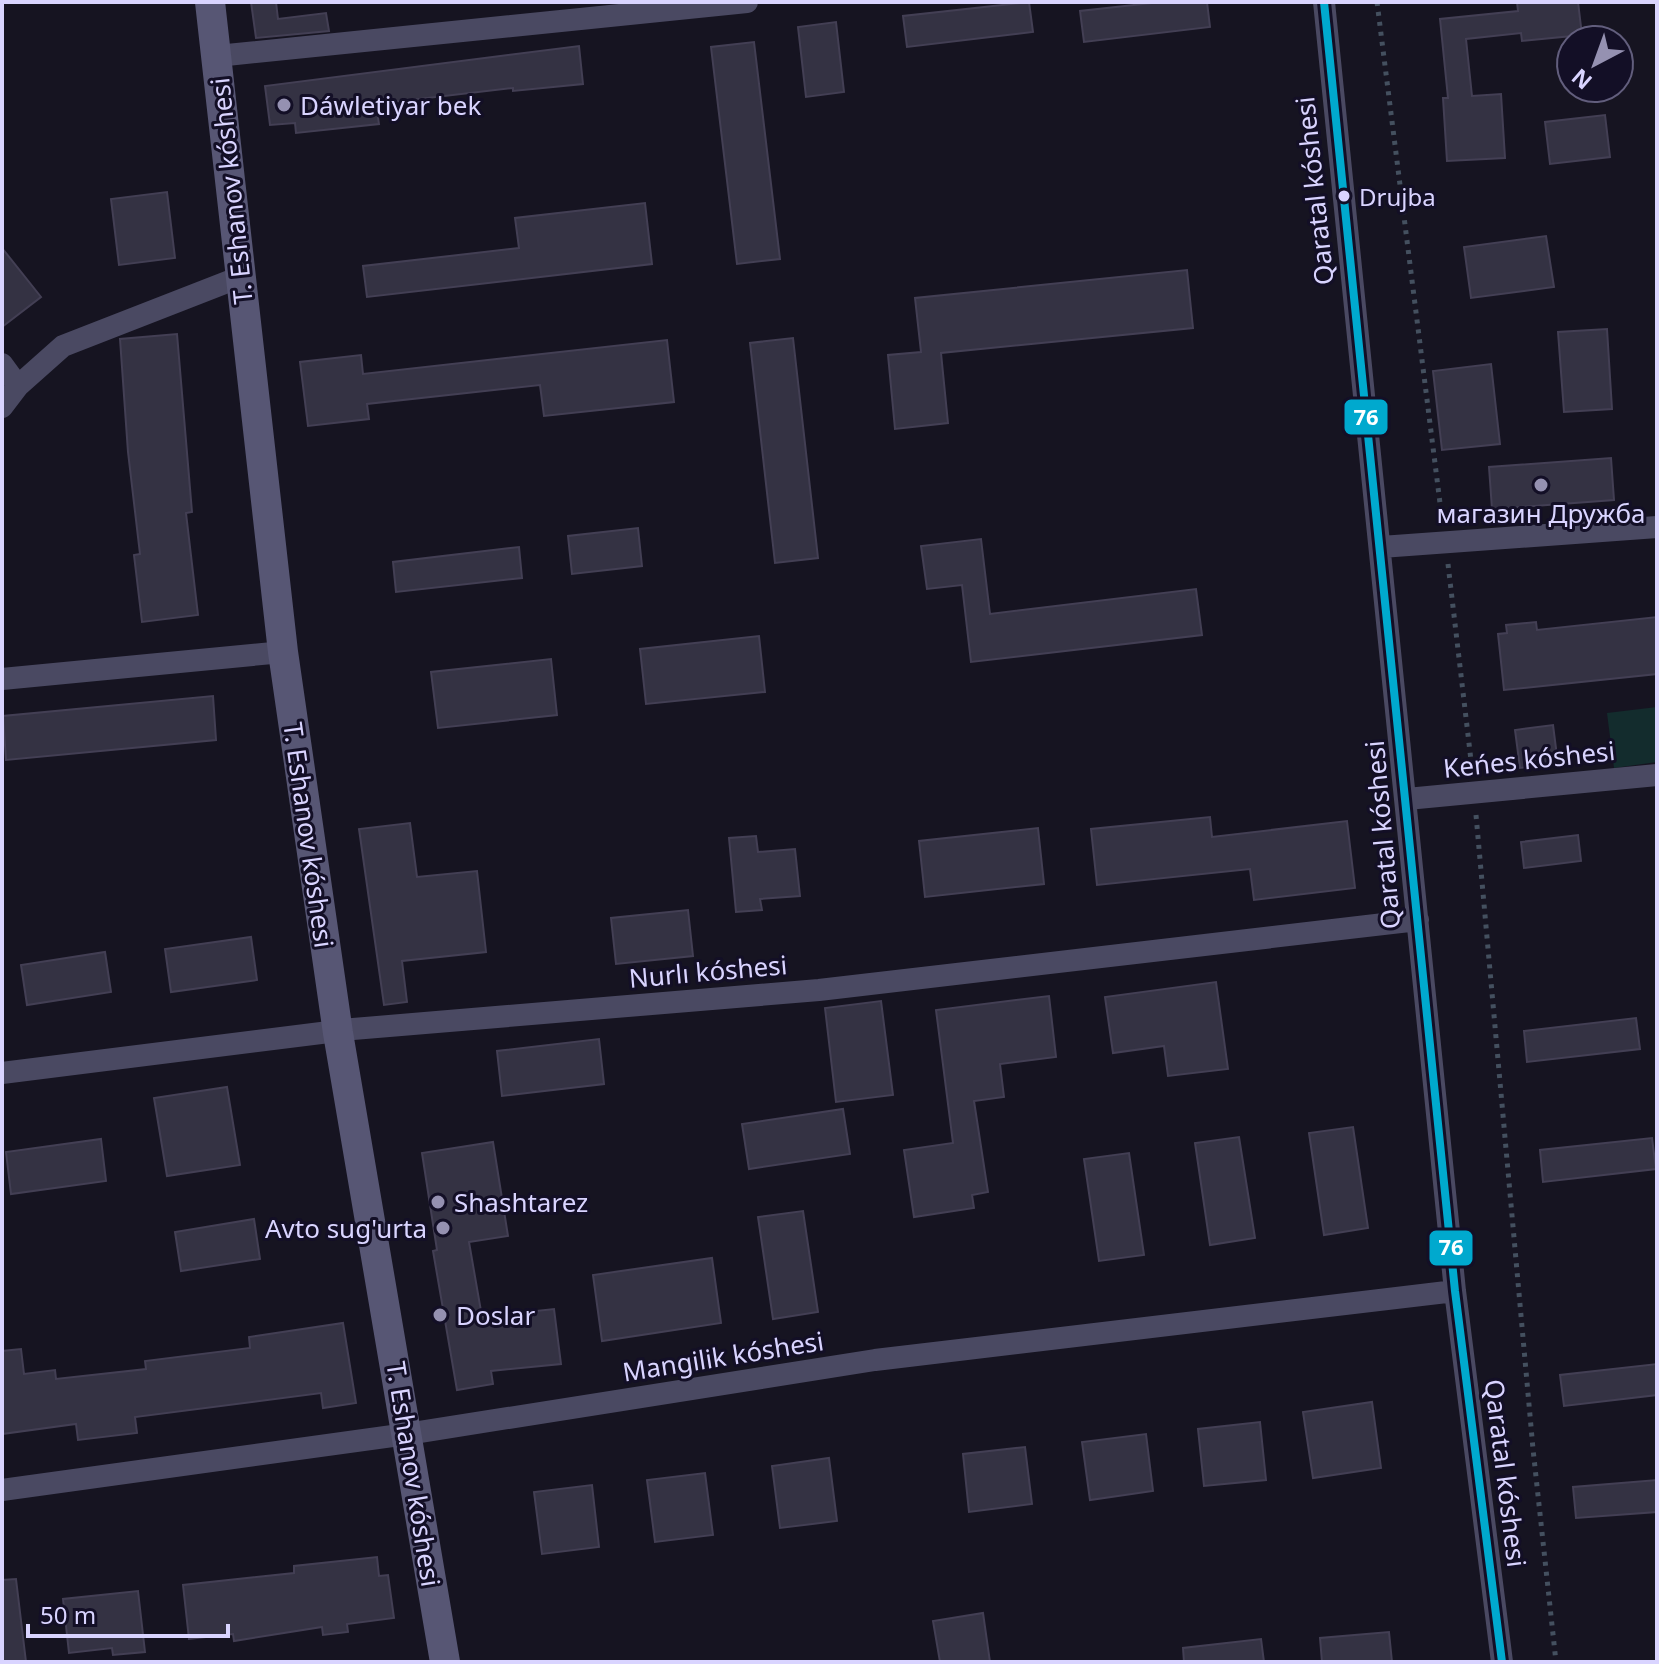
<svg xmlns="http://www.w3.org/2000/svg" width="1659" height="1664" viewBox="0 0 1659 1664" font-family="'Noto Sans',sans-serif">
<rect width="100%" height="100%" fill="#161421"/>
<!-- green -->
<path fill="#132c2d" d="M1657 707V762L1614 768 1607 713Z"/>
<!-- building -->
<path fill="#343243" stroke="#433f54" stroke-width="2" d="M251 2H276L278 19 326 13 329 31 256 38Z
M1029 2 1033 32 907 47 903 16Z
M1161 2H1207L1210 27 1084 42 1080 11Z
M1517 2H1578L1582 35 1522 41 1521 33 1466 39 1472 96 1501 94 1505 158 1447 161 1443 98H1448L1440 19 1518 11Z
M836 22 844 92 806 97 798 27Z
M754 42 780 259 737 264 711 47Z
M579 46 583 84 513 91V88L376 104 379 124 296 133 295 123 270 125 265 86Z
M1605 115 1610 157 1550 164 1545 122Z
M167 192 175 258 119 265 111 199Z
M645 203 652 264 367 297 363 266 519 248 515 218Z
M1546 236 1554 287 1471 298 1464 247Z
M2 248 41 297 2 327Z
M1187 270 1193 328 941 353 948 423 895 429 888 355 921 352 915 298Z
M1607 329 1612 409 1564 412 1558 332Z
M177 334 192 512 186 513 198 615 142 622 134 555 140 554 128 452 120 339Z
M793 338 818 558 775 563 750 343Z
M667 340 674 402 544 416 540 385 367 404 369 419 308 426 300 362 361 355 363 374Z
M1491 364 1500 444 1442 450 1433 371Z
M1611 458 1614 500 1492 509 1489 467Z
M638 528 642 566 572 574 568 536Z
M981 539 990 614 1196 589 1202 635 971 662 962 585 927 589 921 546Z
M519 547 522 578 396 592 393 562Z
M1657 617V674L1504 690 1498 634 1507 633 1506 625 1536 622 1537 630Z
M759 636 765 692 646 704 640 649Z
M551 659 557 715 438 728 431 672Z
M213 696 216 740 6 760 3 716Z
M1553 725 1558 764 1520 768 1515 730Z
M1210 817 1212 837 1347 821 1355 888 1254 900 1250 869 1097 885 1091 829Z
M410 823 417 877 477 871 486 952 402 961 407 1002 384 1005 359 829Z
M1038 828 1044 884 925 897 919 841Z
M1578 835 1581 861 1524 868 1521 842Z
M756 836 758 852 795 849 800 896 760 899 762 910 736 912 729 838Z
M688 910 693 956 616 964 611 918Z
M251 937 257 980 171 992 165 949Z
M105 952 111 992 27 1005 21 965Z
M1216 982 1228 1069 1168 1076 1164 1046 1113 1053 1105 997Z
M1049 996 1056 1057 1000 1064 1004 1097 974 1101 988 1192 972 1195 974 1208 914 1217 904 1150 953 1143 936 1010Z
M881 1001 893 1095 836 1102 825 1008Z
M1636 1018 1640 1049 1527 1062 1524 1031Z
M599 1039 604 1084 502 1096 497 1051Z
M227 1087 240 1165 167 1176 154 1098Z
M843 1109 850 1154 749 1169 742 1124Z
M1353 1127 1368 1228 1324 1235 1309 1133Z
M1239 1137 1255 1238 1210 1245 1195 1143Z
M1652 1138 1656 1169 1543 1182 1540 1150Z
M101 1139 106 1181 11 1194 6 1152Z
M493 1142 508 1236 469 1242 482 1317 554 1309 561 1364 491 1371 493 1384 457 1390 433 1251 437 1250 422 1153Z
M1129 1153 1144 1255 1099 1261 1084 1159Z
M803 1211 818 1312 773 1319 758 1217Z
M254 1219 260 1259 181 1271 175 1232Z
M712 1258 721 1323 602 1341 593 1275Z
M343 1323 356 1403 323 1408 321 1393 135 1417 137 1433 78 1440 76 1424 2 1434V1351L21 1349 24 1374 55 1370 56 1379 146 1369 145 1361 250 1348 249 1337Z
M1657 1364V1395L1564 1406 1560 1375Z
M1372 1402 1381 1468 1313 1478 1303 1412Z
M1260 1422 1266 1480 1204 1486 1198 1429Z
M1146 1434 1153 1491 1090 1500 1082 1442Z
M1025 1447 1032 1504 969 1512 963 1454Z
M829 1458 837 1521 780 1528 772 1466Z
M705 1473 713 1535 655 1542 647 1480Z
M1657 1480V1512L1576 1518 1573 1487Z
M592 1485 599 1547 542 1554 534 1492Z
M377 1557 379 1576 388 1575 394 1618 347 1624 348 1632 323 1635 322 1627 234 1641 233 1634 189 1639 183 1585 294 1573V1566Z
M16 1579 26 1662H2V1580Z
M138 1591 145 1652 113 1655 112 1648 69 1653 63 1599Z
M983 1613 990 1662H940L933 1621Z
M1389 1632 1392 1662H1322L1320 1638Z
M1261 1639 1264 1662H1184L1183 1648Z"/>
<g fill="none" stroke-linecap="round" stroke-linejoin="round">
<!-- path -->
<path stroke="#44505f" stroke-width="5" stroke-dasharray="4 6" stroke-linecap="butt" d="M1377 2 1442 519
M1448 564 1472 769
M1476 815 1533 1449 1556 1662"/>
<!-- minor -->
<path stroke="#4a4962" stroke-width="22" d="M1324 2 1455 1291 1502 1662
M217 56 747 2
M2 364 18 386
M2 407 18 386 63 346 240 277
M1381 547 1657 527
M2 679 283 652
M1407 799 1657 775
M2 1073 353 1029 819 990 1418 920
M2 1490 407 1434 875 1360 1455 1291"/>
<!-- secondary -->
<path stroke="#575674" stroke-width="30" d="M210 2 283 652 338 1033 445 1662"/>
<defs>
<path id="bus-1" d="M1324 2 1455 1291 1502 1662"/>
</defs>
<!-- bus-1 casing -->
<use href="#bus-1" stroke="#130f26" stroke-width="14"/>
<!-- bus-1 -->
<use href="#bus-1" stroke="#00a9ce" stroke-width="8"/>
</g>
<!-- markers -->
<g fill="#9591b1" stroke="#130f26" stroke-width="3">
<circle cx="284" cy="105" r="8"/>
<circle cx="1541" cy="485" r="8"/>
<circle cx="438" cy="1202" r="8"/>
<circle cx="443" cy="1228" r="8"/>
<circle cx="440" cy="1315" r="8"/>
</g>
<circle fill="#d9d4ff" stroke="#130f26" stroke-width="3" cx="1344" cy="196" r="7"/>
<g text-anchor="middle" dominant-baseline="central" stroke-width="6" stroke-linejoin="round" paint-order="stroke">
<!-- bus labels -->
<g font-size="24" fill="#d9d4ff" stroke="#130f26" text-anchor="start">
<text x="1359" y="196">Drujba</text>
</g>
<!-- poi labels -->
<g font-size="26" fill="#d9d4ff" stroke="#130f26" text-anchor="start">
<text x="300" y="105">Dáwletiyar bek</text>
<text x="1541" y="513" text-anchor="middle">магазин Дружба</text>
<text x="454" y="1202">Shashtarez</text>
<text x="427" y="1228" text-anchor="end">Avto sug'urta</text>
<text x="456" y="1315">Doslar</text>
</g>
<!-- street labels -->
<g font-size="26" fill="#d9d4ff" stroke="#130f26">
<text transform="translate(231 191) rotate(-96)">T. Eshanov kóshesi</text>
<text transform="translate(1314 191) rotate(-96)">Qaratal kóshesi</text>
<text transform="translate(1529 759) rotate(-6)">Keńes kóshesi</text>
<text transform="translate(309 835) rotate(82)">T. Eshanov kóshesi</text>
<text transform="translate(1382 835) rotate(-95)">Qaratal kóshesi</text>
<text transform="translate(708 971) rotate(-5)">Nurlı kóshesi</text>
<text transform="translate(723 1356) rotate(-9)">Mangilik kóshesi</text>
<text transform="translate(1506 1473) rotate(83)">Qaratal kóshesi</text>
<text transform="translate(414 1474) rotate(81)">T. Eshanov kóshesi</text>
</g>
</g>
<g stroke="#130f26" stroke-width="3">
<rect x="1343" y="398" width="46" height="38" rx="8" fill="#00a9ce"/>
<rect x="1428" y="1229" width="46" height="38" rx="8" fill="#00a9ce"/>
</g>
<g font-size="22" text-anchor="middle" font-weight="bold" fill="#fff">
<text x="1366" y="425">76</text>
<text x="1451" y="1255">76</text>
</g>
<!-- border -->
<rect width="1659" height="1664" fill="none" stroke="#d9d4ff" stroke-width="8"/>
<!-- north arrow -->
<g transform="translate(1595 64) rotate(221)"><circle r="38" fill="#130f26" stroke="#625e7d" stroke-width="2"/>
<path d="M0-6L14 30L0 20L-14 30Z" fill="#9591b1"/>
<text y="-12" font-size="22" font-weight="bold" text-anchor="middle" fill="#d9d4ff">N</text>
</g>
<!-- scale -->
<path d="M28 1624v12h200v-12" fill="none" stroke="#d9d4ff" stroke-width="4"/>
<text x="40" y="1624" font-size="24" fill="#d9d4ff" stroke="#130f26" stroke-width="6" paint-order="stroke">50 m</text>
</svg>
